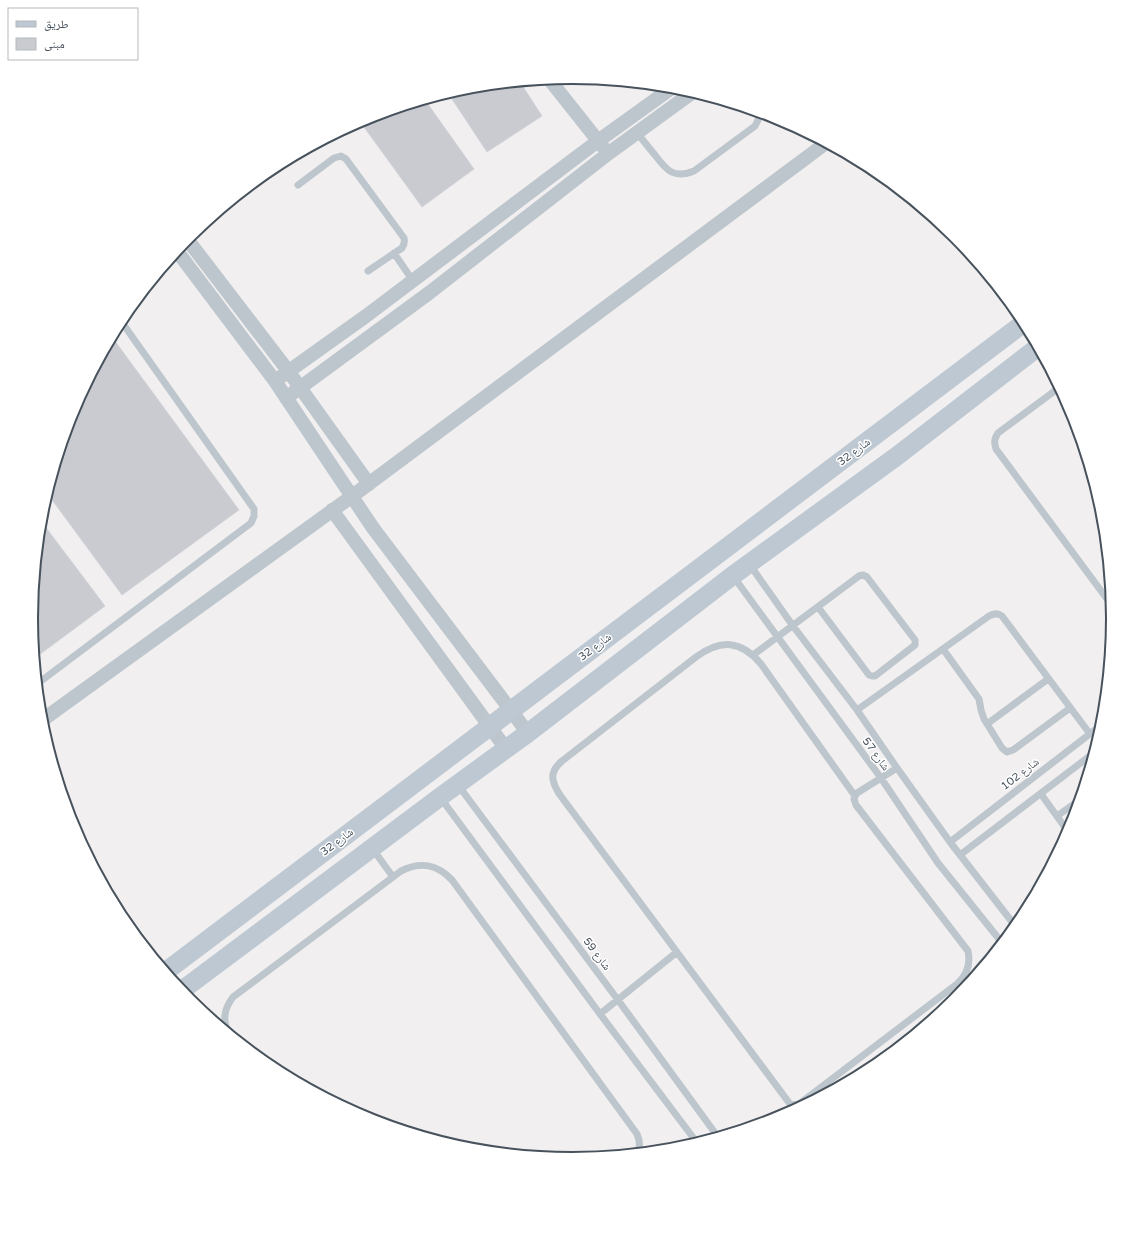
<svg xmlns="http://www.w3.org/2000/svg" width="1145" height="1237" viewBox="0 0 1145 1237" font-family="'Varela Round','Noto Naskh Arabic',sans-serif">
<rect width="100%" height="100%" fill="#f1efef"/>
<!-- building -->
<path fill="#c9cbd1" stroke="#d3d5da" d="M520 82 542 116 487 152 448 93 467 87Z
M425 100 474 169 422 207 364 127 385 112Z
M112 337 239 510 122 595 47 493 72 411Z
M41 521 105 606 35 658 31 618Z"/>
<g fill="none" stroke-linecap="round" stroke-linejoin="round">
<!-- lane -->
<path stroke="#bdc6cd" stroke-width="7" d="M354 124 357 123
M637 133C643 140 649 148 655 155 667 171 674 179 694 171L755 126 758 120 759 112
M298 185 334 158 341 156 346 159 404 238C405 242 404 245 402 248L368 271
M394 253 413 281
M1060 387 998 433C994 439 994 442 996 449L1113 607
M750 565 793 626 857 710 897 768 950 842 1016 927
M733 576 881 778 938 863 1003 944
M943 649 979 699 981 710 984 719 1002 748 1007 752 1013 750 1070 708
M753 655 859 576 863 575 867 577 915 640V645L875 676H872L869 675 818 607
M37 684 251 523 254 516V509L121 321
M857 710 989 616C994 613 998 613 1002 616L1090 734
M987 724 1048 679
M458 785 618 1000 718 1137
M1041 794 1069 833
M855 796 854 799 856 805 968 951C971 965 967 975 957 984L799 1104 795 1105 790 1104 560 795C551 781 549 772 562 761L696 657C721 639 741 640 761 664L855 796 857 793 897 768
M440 797 600 1014 698 1144
M1057 816 1081 799
M950 842 1104 723
M372 848 393 877
M960 855 1095 752
M600 1014 677 952
M229 1034C222 1020 224 1009 233 997L401 871C421 861 437 864 452 880L637 1134C640 1141 641 1147 637 1154"/>
<!-- street -->
<path stroke="#bdc6cd" stroke-width="14" d="M549 79 603 147
M187 239 289 372 369 484
M177 251 275 381 373 528 528 733
M275 381 366 316 598 141 673 87
M286 398 429 293 609 153 693 92
M332 510 506 749
M41 721 351 497 826 143"/>
<!-- secondary -->
<path stroke="#bdc8d2" stroke-width="19" d="M165 972 1025 322
M181 991 440 797 528 733 732 576 897 456 1038 347"/>
</g>
<g text-anchor="middle" dominant-baseline="central" stroke-width="3" stroke-linejoin="round" paint-order="stroke">
<!-- street labels -->
<g font-size="11" fill="#47525c" stroke="#fff">
<text transform="translate(854 452) rotate(-37)">شارع 32</text>
<text transform="translate(595 647) rotate(-37)">شارع 32</text>
<text transform="translate(876 754) rotate(54)">شارع 57</text>
<text transform="translate(1020 774) rotate(-38)">شارع 102</text>
<text transform="translate(337 842) rotate(-37)">شارع 32</text>
<text transform="translate(597 954) rotate(53)">شارع 59</text>
</g>
</g>
<!-- crop -->
<path d="M0 0H1145V1237H0ZM38 618a534 534 0 1 1 1068 0a534 534 0 1 1-1068 0Z" fill="#fff" fill-rule="evenodd"/>
<path fill="none" stroke="#47525c" stroke-width="2" d="M38 618a534 534 0 1 1 1068 0a534 534 0 1 1-1068 0Z"/>
<!-- legend -->
<rect x="8" y="8" width="130" height="52" fill="#ffffff" stroke="#b5babe"/>
<rect x="16" y="21" width="20" height="6" fill="#bdc8d2" stroke="#b5babe"/>
<text x="44" y="28" font-size="12" fill="#47525c">طريق</text>
<rect x="16" y="38" width="20" height="12" fill="#c9cbd1" stroke="#b5babe"/>
<text x="44" y="48" font-size="12" fill="#47525c">مبنى</text>
</svg>
